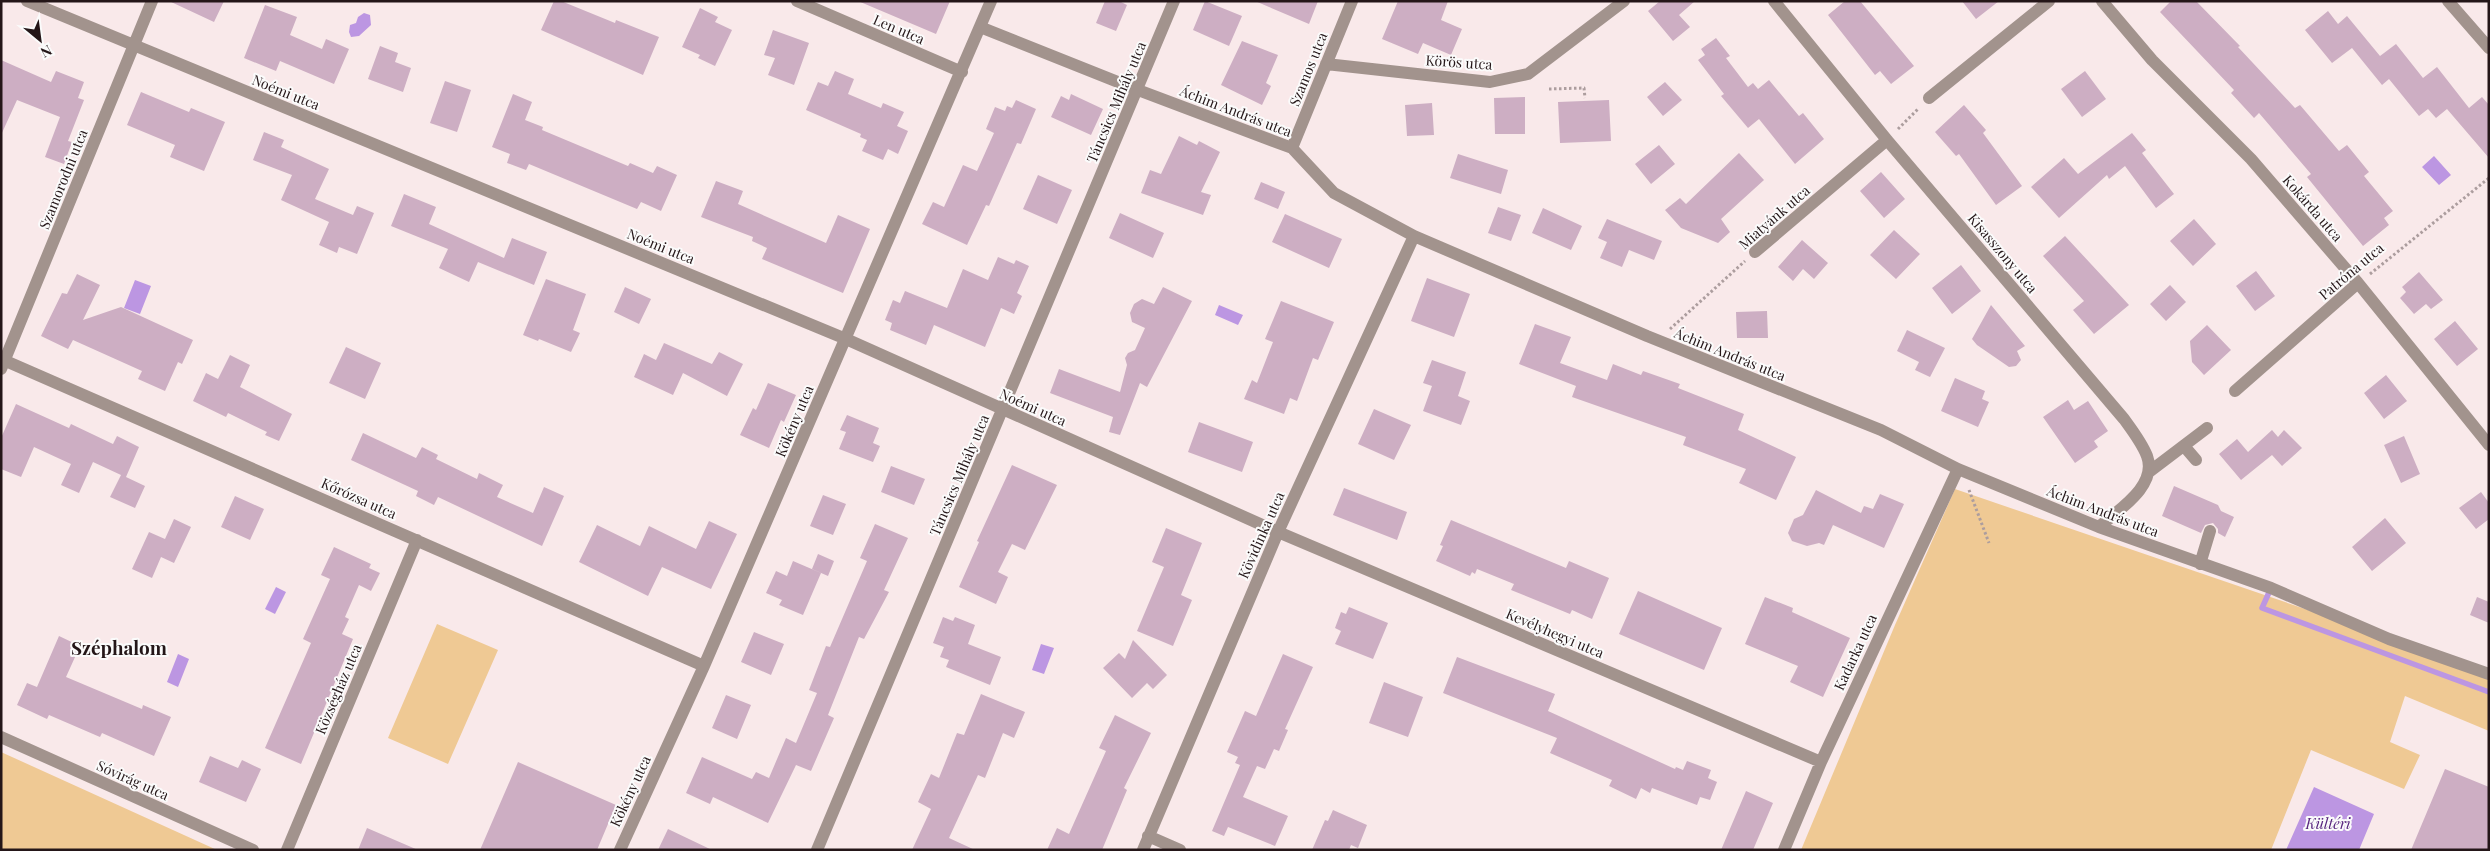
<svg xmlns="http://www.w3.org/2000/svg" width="2490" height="851" viewBox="0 0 2490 851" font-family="'Playfair Display',serif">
<rect width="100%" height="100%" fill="#f9e9ea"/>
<!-- green -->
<path fill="#efc994" d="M1955 489 2346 623 2489 676V731L2405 696 2390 742 2420 755 2404 789 2311 750 2271 850H1801L1895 625Z
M437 624 498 650 448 764 388 738Z
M1 752 217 850H1Z"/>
<!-- water -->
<path fill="#bc96e2" d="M364 13 370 15 371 25 359 36 351 37 349 32 350 25 356 23 358 17Z
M2434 156 2451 175 2439 185 2422 167Z
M135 280 151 286 140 314 124 308Z
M1219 305 1243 315 1238 325 1215 315Z
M276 587 286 592 275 614 265 609Z
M1041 644 1054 648 1044 674 1032 670Z
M178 654 189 659 178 687 167 682Z
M2314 787 2374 814 2359 850H2286Z"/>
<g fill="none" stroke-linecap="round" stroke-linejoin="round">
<!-- stream -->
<path stroke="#bc96e2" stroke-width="5.5" d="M2271 588 2262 608 2489 692"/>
</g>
<!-- building -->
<path fill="#cdaec3" d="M169 1H224L214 22Z
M554 1H561L615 23 616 20 659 37 643 75 541 30Z
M858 1H950L936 34Z
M1105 1H1119L1127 5 1116 31 1096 23Z
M1205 1 1242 16 1229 46 1193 30Z
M1255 1H1318L1309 24Z
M1398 1H1448L1441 20 1462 29 1451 55 1423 43 1418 54 1382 39Z
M1660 1H1695L1679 15 1690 27 1673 41 1648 11Z
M1845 1H1860L1914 66 1891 84 1880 71 1875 75 1828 15Z
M1962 1H1999L1976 19Z
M2171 1H2196L2240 46 2238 47 2295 108 2300 105 2339 151 2347 145 2369 172 2364 176 2393 211 2384 218 2389 225 2363 246 2307 177 2311 174 2259 113 2254 118 2231 93 2234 90 2160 12Z
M265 5 297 17 290 35 322 49 326 39 349 49 334 84 280 61 276 71 244 58Z
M700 8 718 17 715 22 732 30 715 66 698 58 700 55 682 47Z
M2328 11 2338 24 2347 16 2380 56 2396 44 2423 78 2437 67 2469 108 2482 97 2489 105V158L2447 109 2436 118 2428 109 2419 116 2389 79 2382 85 2352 48 2332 63 2305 30Z
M773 30 809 43 794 85 768 75 775 58 764 55Z
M1716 38 1730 56 1726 58 1748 87 1753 83 1758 89 1769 80 1799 116 1803 113 1824 139 1795 164 1759 119 1748 128 1721 96 1724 94 1698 60 1705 55 1701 49Z
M1242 41 1278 55 1266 83 1271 86 1262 105 1221 85Z
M380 46 398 53 395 62 411 68 403 92 368 79Z
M1 60 51 82 56 71 84 82 78 98 84 100 68 141 72 142 64 164 45 157 60 117 17 100 1 135Z
M835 71 854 79 848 94 881 108 883 103 904 112 897 126 908 131 898 154 888 149 883 160 862 151 867 140 860 137 861 134 806 110 818 82 828 86Z
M2085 71 2106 99 2082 117 2061 89Z
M445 81 471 90 457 132 430 123Z
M1665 82 1682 100 1663 116 1647 97Z
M141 92 189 112 191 108 225 122 204 171 170 157 175 145 127 125Z
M513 94 532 102 525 120 543 127 542 130 628 166 630 163 653 173 657 166 677 175 661 211 641 202 637 209 529 164 526 170 507 163 510 154 492 147Z
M1071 94 1103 109 1091 135 1051 117 1061 96 1069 100Z
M1525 97V134H1495L1494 98Z
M1016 100 1036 109 1021 144 1017 143 989 206 986 205 967 245 922 224 933 202 944 207 963 165 977 171 994 133 986 129 995 107 1005 111 1007 106 1012 108Z
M1609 100 1611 141 1560 143 1558 102Z
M1432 103 1434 135 1407 136 1405 105Z
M1964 105 1986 130 1983 133 2022 186 1996 205 1959 154 1956 156 1935 132Z
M264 132 284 140 281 147 329 169 315 199 353 215 357 206 374 213 357 254 339 247 337 253 319 245 329 222 281 200 292 175 253 160Z
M2132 133 2146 150 2142 153 2174 194 2156 208 2125 166 2109 179 2107 175 2059 218 2031 187 2064 158 2078 174Z
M1179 136 1197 145 1199 141 1220 152 1201 192 1211 195 1203 215 1141 193 1150 170 1161 174Z
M1659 145 1675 164 1651 184 1635 164Z
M1739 153 1764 180 1721 219 1730 232 1718 243 1681 228 1665 210 1680 198 1686 204Z
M1458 154 1508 170 1501 194 1450 178Z
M1881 172 1905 199 1884 218 1860 191Z
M1038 175 1072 190 1057 224 1023 209Z
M716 181 743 191 738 204 826 243 838 215 870 229 843 293 762 259 767 248 752 241 753 237 701 217Z
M1261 182 1285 192 1278 209 1254 199Z
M404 194 436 207 429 224 504 258 512 238 547 252 534 285 478 262 469 282 439 268 448 249 391 226Z
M1498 207 1521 215 1511 241 1488 233Z
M1543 208 1582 226 1571 250 1532 233Z
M1120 213 1164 233 1153 258 1109 238Z
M1285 214 1342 239 1329 268 1272 242Z
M1607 219 1662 241 1654 260 1629 250 1622 267 1600 258 1607 242 1598 238Z
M2194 219 2216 244 2193 266 2170 241Z
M1894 230 1920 254 1896 279 1870 255Z
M2065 236 2129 305 2094 334 2073 310 2084 301 2043 256Z
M1802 240 1828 263 1814 279 1803 269 1793 281 1778 267Z
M998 257 1014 264 1016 260 1029 266 1017 293 1022 296 1014 314 1001 308 985 347 934 325 926 345 890 330 892 323 885 320 893 300 900 303 905 291 947 308 963 269 988 280Z
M1961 265 1981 291 1952 314 1932 288Z
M2256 271 2275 296 2255 311 2236 286Z
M2419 272 2443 300 2431 309 2426 304 2414 314 2400 298 2406 292 2402 287Z
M77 274 100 285 83 320 121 307 193 340 182 364 178 362 165 391 138 379 142 371 73 340 68 349 41 336 62 293 67 294Z
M1427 278 1470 294 1454 337 1411 321Z
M546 279 586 294 573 330 580 333 571 352 539 339 538 341 523 335Z
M2170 285 2186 302 2166 321 2150 304Z
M625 287 651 299 639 324 614 312Z
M1163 287 1192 301 1147 387 1140 383 1120 435 1109 432 1113 417 1050 393 1059 369 1120 392 1127 365 1125 358 1128 353 1135 350 1145 328 1132 322 1130 313 1134 304 1142 299 1154 304Z
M1281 301 1334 322 1318 360 1313 358 1297 401 1290 398 1284 414 1244 399 1252 380 1257 383 1273 342 1265 339Z
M1991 305 2025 346 2017 351 2021 360 2016 366 2009 367 1977 345 1972 339Z
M1767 311 1768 338H1737L1736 312Z
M2455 321 2478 349 2457 366 2434 339Z
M1535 324 1571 337 1560 363 1607 380 1613 364 1641 375 1643 371 1680 384 1678 388 1744 414 1738 430 1796 457 1776 500 1739 483 1746 469 1683 445 1686 437 1572 397 1576 386 1519 364Z
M2207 325 2231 350 2204 375 2192 362 2190 341Z
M1907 330 1945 348 1930 377 1915 370 1919 362 1897 351Z
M664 343 712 364 719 352 743 364 727 396 683 373 673 395 634 377 644 354 656 360Z
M346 347 381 363 365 399 329 383Z
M230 355 250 365 240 387 292 414 279 441 265 435 267 432 228 413 226 417 193 401 206 373 218 379Z
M1432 360 1466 372 1458 396 1470 401 1461 425 1423 411 1432 386 1423 383Z
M2386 375 2407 401 2384 419 2364 393Z
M1955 378 1985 391 1982 399 1989 402 1978 427 1941 411Z
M768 383 796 395 784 422 781 420 769 448 740 435 753 408 756 410Z
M2068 400 2074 410 2088 401 2108 431 2094 441 2098 447 2075 463 2043 417Z
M16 404 69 428 71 424 113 444 117 436 139 447 126 477 145 486 135 508 110 497 121 475 93 462 79 493 61 485 71 464 34 447 21 477 1 469V438Z
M1374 409 1411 425 1394 460 1358 444Z
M847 415 879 428 873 443 880 446 873 462 839 449 846 432 840 430Z
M1199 422 1253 442 1242 472 1188 452Z
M2272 430 2278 437 2284 430 2302 448 2282 466 2272 455 2241 480 2219 454 2237 439 2248 452Z
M363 433 416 458 422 447 438 455 436 459 477 479 479 473 503 485 497 497 533 513 544 487 564 496 542 546 438 497 434 505 416 496 418 491 351 460Z
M2404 436 2420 474 2401 483 2384 445Z
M1012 465 1057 485 1025 550 1012 544 998 572 1008 577 996 604 959 587 979 542 977 541Z
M891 466 925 479 914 505 881 492Z
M2174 486 2218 505 2221 511 2234 517 2225 537 2218 533V529L2213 523 2205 525 2201 533 2162 516Z
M1344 488 1407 512 1397 540 1333 515Z
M1816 490 1861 513 1864 506 1873 509 1880 494 1904 504 1884 548 1833 525 1824 545 1819 543 1807 546 1792 541 1788 533 1794 519 1803 515Z
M2481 492 2489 503V519L2476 529 2459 508Z
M823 495 846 504 833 535 810 526Z
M235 496 264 509 250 540 221 527Z
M2385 518 2406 543 2372 571 2352 547Z
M174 519 191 527 174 563 161 557 152 578 132 569 149 532 165 539Z
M1451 520 1566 568 1569 561 1609 578 1592 619 1572 610 1570 614 1511 590 1514 584 1477 569 1475 574 1472 572 1470 576 1436 561 1443 546 1440 545Z
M709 521 737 534 711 589 662 567 648 596 579 562 597 525 640 546 649 526 696 549Z
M875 524 908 538 884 590 889 592 864 639 859 637 828 715 834 718 811 771 796 765 768 823 713 797 710 804 686 793 702 757 752 779 756 772 769 778 786 738 796 743 817 693 809 690 826 646 830 647 867 561 860 558Z
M1166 528 1202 543 1181 595 1192 600 1173 646 1137 631 1164 567 1152 562Z
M334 547 371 564 369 568 380 573 371 591 359 585 345 617 349 619 342 634 353 639 301 764 265 748 311 643 303 639 330 579 321 575Z
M818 554 834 561 828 576 812 569Z
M793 561 821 573 803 615 779 605 782 600 766 593 776 571 787 576Z
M1638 591 1722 628 1704 670 1619 634Z
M1765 597 1793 608 1792 612 1850 638 1823 697 1790 682 1798 666 1745 644Z
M2477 597 2489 602V623L2470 615Z
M1349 607 1388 623 1373 659 1335 644 1341 631 1335 628 1341 612 1346 614Z
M943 617 953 621 955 617 975 625 968 644 1001 657 990 685 946 667 949 660 940 657 944 647 933 643Z
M754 632 784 644 771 675 741 662Z
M59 636 80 646 66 677 142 709 143 705 171 717 154 756 102 733 100 737 49 715 47 719 17 705 27 683 37 687Z
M1133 640 1167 675 1153 689 1147 683 1132 698 1103 668 1119 653 1125 659Z
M1283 654 1313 667 1285 729 1288 730 1279 751 1274 749 1265 769 1257 766 1243 797 1288 816 1275 846 1228 827 1224 836 1212 831 1240 765 1235 763 1238 757 1227 752 1245 711 1256 716Z
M1457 657 1555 694 1548 711 1675 769 1676 767 1683 770 1687 761 1711 770 1708 778 1717 782 1710 800 1700 797 1697 805 1652 788 1650 793 1641 788 1636 799 1609 786 1612 780 1550 753 1557 738 1443 693Z
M1384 682 1423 697 1408 737 1369 723Z
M981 694 1025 712 1014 738 1003 733 985 778 978 775 949 838 975 850H912L931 809 918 802 931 774 939 778 957 733 964 735Z
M726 695 751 705 737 739 712 728Z
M1115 715 1151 733 1124 788 1127 790 1102 850H1047L1057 828 1069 834 1106 751 1099 748Z
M210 756 238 768 242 760 261 769 246 802 199 782Z
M518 762 616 805 597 850H480Z
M2445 769 2489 787V850H2411Z
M1746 791 1773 803 1753 850H1721Z
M1333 810 1367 825 1358 848 1351 845 1349 850H1312L1325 820 1328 821Z
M367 828 418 850H358Z
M668 829 712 850H658Z"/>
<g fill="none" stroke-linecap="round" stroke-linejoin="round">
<!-- path -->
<path stroke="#ac9d9e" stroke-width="3" stroke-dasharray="2.5 2.5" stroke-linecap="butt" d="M1549 89 1584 88 1585 98
M1898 129 1918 109
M2370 274 2489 178
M1670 329 1745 261
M1969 490 1989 543"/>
<!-- minor -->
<path stroke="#a2938d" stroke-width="12" d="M27 1 846 339 1278 532 1821 762
M797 1 962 72
M1774 1 1887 140 2124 419C2132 430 2142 443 2147 456 2158 486 2118 510 2099 527
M2102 1 2152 60 2251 159 2358 283 2489 445
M2448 1 2489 48
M980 27 1138 90 1292 148 1334 193 1414 236 1647 336 1881 430 1958 469 2099 527 2271 588 2389 639 2489 674
M1326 64 1490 82 1528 74 1624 1
M1929 98 2049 1
M1292 148 1352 1
M1755 252 1887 140
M1 359 704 666
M1 369 152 1
M2235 391 2358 283
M2184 446 2196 460
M2149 472 2207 428
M2200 564 2210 531
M1 737 253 850
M1148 836 1180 850
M287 850 417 540
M620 850 704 666 991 1
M817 850 1174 1
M1143 850 1278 532 1414 236
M1784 850 1821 762 1958 469"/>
</g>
<g text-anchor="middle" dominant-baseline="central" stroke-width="4" stroke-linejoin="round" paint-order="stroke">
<!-- street labels -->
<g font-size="14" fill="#241618" stroke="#fbfbfb">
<text transform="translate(899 29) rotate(23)">Len utca</text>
<text transform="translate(1459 62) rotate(4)">Körös utca</text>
<text transform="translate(1308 69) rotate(-68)">Szamos utca</text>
<text transform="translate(286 92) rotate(22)">Noémi utca</text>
<text transform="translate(1116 102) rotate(-67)">Táncsics Mihály utca</text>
<text transform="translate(1236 111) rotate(21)">Áchim András utca</text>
<text transform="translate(63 179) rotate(-68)">Szamorodni utca</text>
<text transform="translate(2313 208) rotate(49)">Kokárda utca</text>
<text transform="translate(1774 217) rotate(-41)">Miatyánk utca</text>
<text transform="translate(661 246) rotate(22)">Noémi utca</text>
<text transform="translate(2003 253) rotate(50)">Kisasszony utca</text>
<text transform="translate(2351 271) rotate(-40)">Patróna utca</text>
<text transform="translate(1730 354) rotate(22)">Áchim András utca</text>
<text transform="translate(1033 407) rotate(24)">Noémi utca</text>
<text transform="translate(794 421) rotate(-67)">Kökény utca</text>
<text transform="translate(959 475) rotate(-67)">Táncsics Mihály utca</text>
<text transform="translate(359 498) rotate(24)">Kőrózsa utca</text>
<text transform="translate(2103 511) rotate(21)">Áchim András utca</text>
<text transform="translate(1261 535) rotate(-66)">Kövidinka utca</text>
<text transform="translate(1555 633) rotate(23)">Kevélyhegyi utca</text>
<text transform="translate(1855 652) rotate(-65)">Kadarka utca</text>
<text transform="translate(338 689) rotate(-67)">Községház utca</text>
<text transform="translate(133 780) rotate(24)">Sóvirág utca</text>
<text transform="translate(630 791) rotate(-65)">Kökény utca</text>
</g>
<!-- water labels -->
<g font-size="15" font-style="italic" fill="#57257e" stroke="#fbfbfb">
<text x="2328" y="823">Kültéri</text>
</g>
<!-- district labels -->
<g font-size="19" font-weight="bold" fill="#241618" stroke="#fbfbfb">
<text x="119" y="647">Széphalom</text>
</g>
</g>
<!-- border -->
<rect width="2490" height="851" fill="none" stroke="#241618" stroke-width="5"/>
<!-- north arrow -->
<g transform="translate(40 40) rotate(151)" stroke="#fbfbfb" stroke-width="4" paint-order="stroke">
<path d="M0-4L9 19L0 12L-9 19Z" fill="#241618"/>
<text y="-8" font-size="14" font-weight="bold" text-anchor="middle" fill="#241618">N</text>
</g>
</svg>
